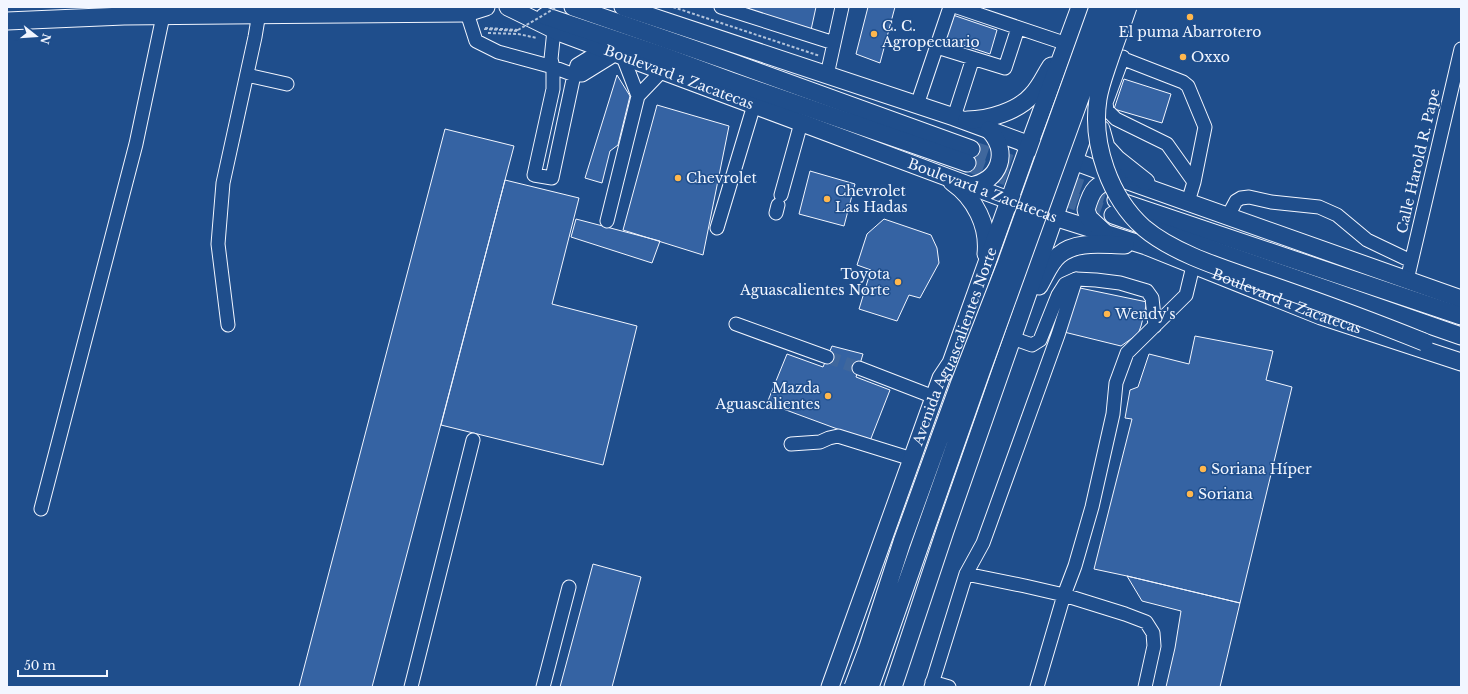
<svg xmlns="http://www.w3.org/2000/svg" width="1468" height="694" viewBox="0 0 1468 694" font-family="'Libre Baskerville',serif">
<rect width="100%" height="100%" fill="#1f4e8c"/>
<!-- building -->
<path fill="#3563a3" stroke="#f2f6ff" d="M749 7H816L811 30 749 9Z
M868 7H895L880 63 856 54Z
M950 14 997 30 990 54 942 38Z
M617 75 630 96 618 145 610 151 602 183 585 178Z
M1124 79 1171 94 1162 123 1114 109Z
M657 105 729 126 703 255 623 230Z
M445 129 514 146 505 180 372 687H299Z
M810 171 855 184 844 226 799 214Z
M505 180 579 198 552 304 637 326 603 465 441 425Z
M576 219 660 241 652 263 571 237Z
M884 219 931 235 937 248 939 263 920 298 909 295 897 321 859 309 871 270 857 265 867 234Z
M1080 288 1147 302 1141 326 1138 334 1121 346 1064 332Z
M1195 336 1273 351 1266 380 1292 387 1240 603 1127 576 1094 569 1132 419 1125 418 1130 390 1138 387 1149 354 1189 364Z
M832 346 863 354 856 377 890 390 870 441 767 403 787 354 823 367Z
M593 564 641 577 612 687H560Z
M1127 576 1240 603 1220 687H1166L1175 648 1181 611 1142 601Z"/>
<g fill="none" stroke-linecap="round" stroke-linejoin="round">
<!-- minor-tunnel -->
<path stroke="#3f679d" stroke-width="13" stroke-dasharray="13 6" stroke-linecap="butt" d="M827 357 859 368"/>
<!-- major-tunnel -->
<path stroke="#3f679d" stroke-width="17" stroke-dasharray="17 8" stroke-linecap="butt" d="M971 149 1116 200
M967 163 1113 215"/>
<defs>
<path id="minor" d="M721 7 834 43
M957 7 1067 44
M467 13 476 41 498 52 553 67 574 75H582L616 54
M554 30 551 59 553 67V89L534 175 552 178 574 75 577 65 603 49
M937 47 1005 68 1018 28
M1111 54 1183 82 1188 86 1205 127 1194 182 1188 202
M623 57 638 96
M1123 57 1106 103 1107 110 1116 119 1167 144 1194 182
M247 75 287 84
M827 75 842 7
M917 105 950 7
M954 117 973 58
M781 195 801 123
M776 213 778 205
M1228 216 1236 201 1241 198 1249 197 1271 202 1319 207 1337 215 1367 240 1411 261
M607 221 638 96 662 71
M717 228 754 105
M1407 280 1461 49
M736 324 827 357
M228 325 218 244 223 183 255 37 260 7
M1012 338 1032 345 1040 340 1058 295 1065 284 1076 279 1096 280 1120 283 1147 291 1152 298 1155 326
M859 368 934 397
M791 444 820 442 829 438 838 436 912 459
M41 509 136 144 163 16
M966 574 1025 586 1064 595 1125 614 1146 622 1153 633 1154 646 1145 687
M932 682 949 687
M411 687 473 440
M543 687 569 587
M931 687 966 574 983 543 1058 335 1076 279
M1037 687 1064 595 1075 566 1092 507 1113 414 1116 383 1127 353 1186 295 1193 266"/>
<g id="major">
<path id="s1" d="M508 7 561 33 1054 217 1146 246 1321 316 1461 362"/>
<path d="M573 7 731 62 971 149"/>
<path d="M623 7 954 117 1117 177 1461 299"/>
<path d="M545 16 661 55 731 81 967 163"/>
<path d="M7 21 124 16 467 13 486 7"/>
<path d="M967 120C989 120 1018 111 1032 95 1040 87 1045 75 1051 66"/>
<path d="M1101 129 1106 147 1117 159 1146 182"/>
<path d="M952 182C975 198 989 226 986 254"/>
<path d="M970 186C1000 181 1010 152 989 130"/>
<path d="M1116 200 1461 316"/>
<path d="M1113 215 1461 336"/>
<path d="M1104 232 1089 218 1086 210C1092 188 1096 185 1117 177"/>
<path d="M1039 286C1045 276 1050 262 1059 255 1077 240 1103 245 1125 245"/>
<path id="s2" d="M830 687 941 378 951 363 1029 145 1080 7"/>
<path d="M893 687 945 531 1096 98"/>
</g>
</defs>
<!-- minor casing -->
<use href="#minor" stroke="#f2f6ff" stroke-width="15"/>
<!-- major casing -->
<use href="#major" stroke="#f2f6ff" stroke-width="19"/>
<!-- path -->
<path stroke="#b3c4dc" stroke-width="2" stroke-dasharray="3 2" stroke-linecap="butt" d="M673 7 820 56
M485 28 518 30
M485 30V29L517 31
M488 33 518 34 537 38"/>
<!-- minor -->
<use href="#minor" stroke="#1f4e8c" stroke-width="13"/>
<!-- major -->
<use href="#major" stroke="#1f4e8c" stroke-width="17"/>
<defs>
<path id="major-bridge" d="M1128 7C1122 25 1115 43 1109 61 1105 73 1100 86 1098 99 1091 144 1110 198 1144 228 1176 255 1229 270 1268 284 1320 302 1372 321 1424 342
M853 687 868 647 902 542 960 382 1006 264 1098 7
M870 687 981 372 1113 7"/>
</defs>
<!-- major-bridge casing -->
<use href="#major-bridge" stroke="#f2f6ff" stroke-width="19" stroke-linecap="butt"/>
<!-- path-bridge -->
<path stroke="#b3c4dc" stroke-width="2" stroke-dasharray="3 2" stroke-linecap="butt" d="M518 30 557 7"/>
<!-- major-bridge -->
<use href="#major-bridge" stroke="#1f4e8c" stroke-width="17"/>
</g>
<!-- markers -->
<g fill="#ffb74d" stroke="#1f4e8c" stroke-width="1.5">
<circle cx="1190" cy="17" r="4"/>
<circle cx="874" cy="34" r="4"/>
<circle cx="1183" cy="57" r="4"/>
<circle cx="678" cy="178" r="4"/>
<circle cx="827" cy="199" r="4"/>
<circle cx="898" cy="282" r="4"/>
<circle cx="1107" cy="314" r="4"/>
<circle cx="828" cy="396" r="4"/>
<circle cx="1203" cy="469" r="4"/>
<circle cx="1190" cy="494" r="4"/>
</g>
<g text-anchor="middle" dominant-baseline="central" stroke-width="3" stroke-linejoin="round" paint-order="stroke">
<!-- poi labels -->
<g font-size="14" fill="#f2f6ff" stroke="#1f4e8c" text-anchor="start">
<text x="882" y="26">C. C.<tspan x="882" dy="16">Agropecuario</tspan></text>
<text x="1190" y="32" text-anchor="middle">El puma Abarrotero</text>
<text x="1191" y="57">Oxxo</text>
<text x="686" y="178">Chevrolet</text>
<text x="835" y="191">Chevrolet<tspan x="835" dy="16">Las Hadas</tspan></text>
<text x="890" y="274" text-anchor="end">Toyota<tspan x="890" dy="16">Aguascalientes Norte</tspan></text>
<text x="1115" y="314">Wendy's</text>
<text x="820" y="388" text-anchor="end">Mazda<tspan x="820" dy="16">Aguascalientes</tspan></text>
<text x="1211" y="469">Soriana Híper</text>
<text x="1198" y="494">Soriana</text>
</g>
<!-- street labels -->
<g font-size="14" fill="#f2f6ff" stroke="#1f4e8c">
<text stroke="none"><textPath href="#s1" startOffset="185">Boulevard a Zacatecas</textPath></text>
<text transform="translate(1418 161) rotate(-77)">Calle Harold R. Pape</text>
<text stroke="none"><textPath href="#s1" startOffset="509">Boulevard a Zacatecas</textPath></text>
<text stroke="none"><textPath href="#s1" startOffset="833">Boulevard a Zacatecas</textPath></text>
<text stroke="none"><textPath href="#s2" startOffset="363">Avenida Aguascalientes Norte</textPath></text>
</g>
</g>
<!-- border -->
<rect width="1468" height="694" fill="none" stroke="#f2f6ff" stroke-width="16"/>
<!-- north arrow -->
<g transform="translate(36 36) rotate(107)" stroke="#1f4e8c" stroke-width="3" paint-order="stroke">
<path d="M0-3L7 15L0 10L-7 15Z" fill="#f2f6ff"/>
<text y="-6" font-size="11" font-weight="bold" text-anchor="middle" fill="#f2f6ff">N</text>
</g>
<!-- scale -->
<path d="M18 670v6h89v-6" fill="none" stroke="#f2f6ff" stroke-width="2"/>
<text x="24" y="670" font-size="12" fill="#f2f6ff" stroke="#1f4e8c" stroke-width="3" paint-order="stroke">50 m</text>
</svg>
